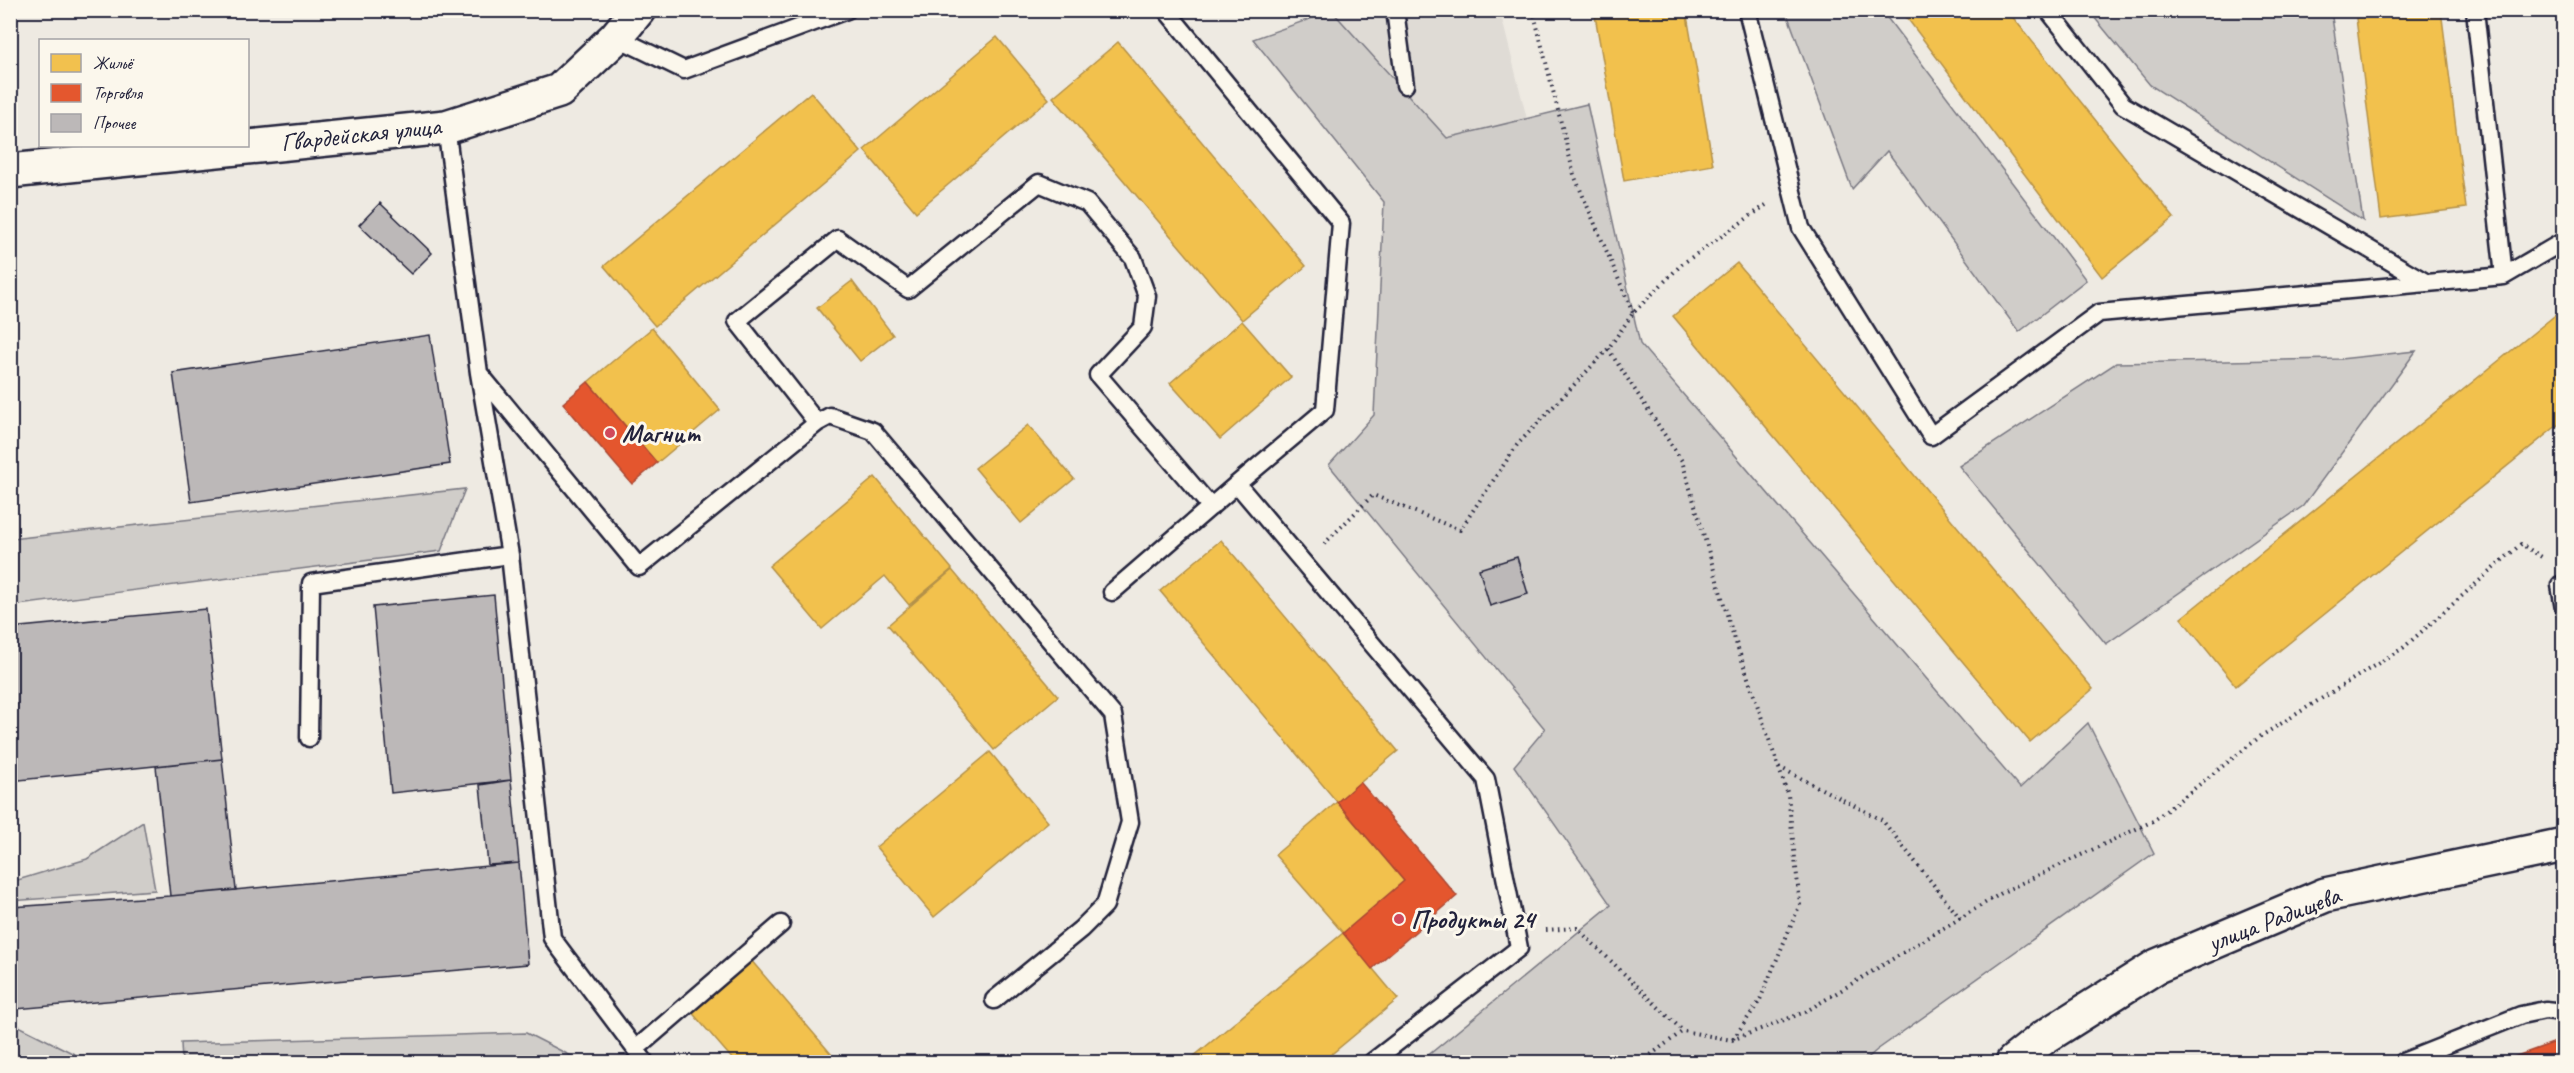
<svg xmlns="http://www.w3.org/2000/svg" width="2574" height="1073" viewBox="0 0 2574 1073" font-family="Caveat,sans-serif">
<rect width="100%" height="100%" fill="#eeeae2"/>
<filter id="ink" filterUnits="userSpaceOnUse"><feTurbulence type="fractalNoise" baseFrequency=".0167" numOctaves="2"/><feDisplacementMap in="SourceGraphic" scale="12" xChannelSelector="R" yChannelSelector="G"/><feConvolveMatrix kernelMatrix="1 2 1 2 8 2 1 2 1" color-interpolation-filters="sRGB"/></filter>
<g filter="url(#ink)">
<!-- built -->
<path fill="#dfdbd5" d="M1316 11H1500L1527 119 1447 138 1332 12Z"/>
<!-- green -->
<path fill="#d0cdc9" stroke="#797882" stroke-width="1.5" d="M1332 11 1447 138 1587 104 1640 344 2020 788 2088 723 2154 853 1877 1050 1863 1062H1420L1611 905 1514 766 1545 729 1329 465 1374 415 1384 202 1253 39Z
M1786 11H1882L2086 280 2019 332 1887 151 1852 189Z
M2089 11H2331L2363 221 2150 85Z
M2416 351 2303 506 2106 644 1959 466 2116 363 2340 359Z
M465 489 441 551 11 606V539Z
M143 822 155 890 11 901V882L87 859Z
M10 1022H11L90 1062H20L11 1056Z
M526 1033 583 1062H182L181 1043Z"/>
<!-- homes -->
<path fill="#f2c14e" stroke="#b49148" stroke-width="1.5" d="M1594 10H1686L1713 165 1624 181Z
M1901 10H2007L2174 218 2102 277Z
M2355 10H2441L2466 208 2381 219Z
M997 37 1049 99 916 212 864 150Z
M1118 42 1306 266 1242 320 1053 97Z
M811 92 861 152 655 326 604 266Z
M1737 263 2093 689 2030 742 1673 316Z
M852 281 893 335 860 361 817 308Z
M2564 308V420L2236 686 2181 618Z
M1242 321 1291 377 1220 439 1170 383Z
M652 328 720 410 657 463 588 382Z
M1028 425 1074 479 1021 523 975 468Z
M875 477 952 569 909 605 885 576 822 629 769 566Z
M1221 540 1398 751 1337 802 1160 591Z
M952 570 1058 696 994 750 888 625Z
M990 752 1048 822 934 917 876 847Z
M1337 802 1404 881 1343 933 1275 855Z
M1343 933 1398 999 1322 1062H1187Z
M750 959 838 1062H735L689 1009Z"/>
<!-- shops -->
<path fill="#e4572e" stroke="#aa4732" stroke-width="1.5" d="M588 382 657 463 632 484 563 403Z
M1360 782 1457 896 1372 969 1343 933 1404 881 1337 802Z
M2564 1039V1062H2500Z"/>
<!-- building -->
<path fill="#bcb8b8" stroke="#22223b" stroke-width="1.5" d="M380 203 432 253 411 274 359 225Z
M430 335 450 464 191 502 173 373Z
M1517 557 1528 594 1490 606 1479 569Z
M494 595 511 780 391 793 373 607Z
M206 609 222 759 10 781V628Z
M222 759 236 890 170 896 156 766Z
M511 780 519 863 488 865 480 785Z
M519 863 528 964 16 1009 12 907 170 896Z"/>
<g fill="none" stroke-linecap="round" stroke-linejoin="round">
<defs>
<path id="service" d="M1166 10 1341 223 1325 410 1237 484 1486 779 1519 948 1372 1062
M1395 10 1405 85
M1747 10 1801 228 1931 436 2099 313 2504 276 2564 241
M2048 10 2123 105 2427 283
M2475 10 2504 276
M616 37 684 70 847 10
M446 127 479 373 510 555 552 938 645 1062
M479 373 639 567 817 423
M2564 584 2560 585 2564 609
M1112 592 1237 484
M309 738 311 583 510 555
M994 1000 1081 929 1105 905 1130 822 1113 715 873 431 830 416 817 423 737 321 838 239 908 289 1039 183 1087 203 1133 258 1147 296 1143 327 1098 375 1211 507
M637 1048 781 924
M2403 1062 2521 1015 2545 1010 2563 1012"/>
<path id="minor" d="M10 171 446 127 559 91 616 37 638 10"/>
<path id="tertiary" d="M2013 1062 2043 1038 2157 966 2325 895 2564 845"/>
</defs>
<!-- service casing -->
<use href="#service" stroke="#22223b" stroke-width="21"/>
<!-- minor casing -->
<use href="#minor" stroke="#22223b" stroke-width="38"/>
<!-- tertiary casing -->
<use href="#tertiary" stroke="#22223b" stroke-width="38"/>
<!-- path -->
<path stroke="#22223b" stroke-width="4" stroke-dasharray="1.5 4.5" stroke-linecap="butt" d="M1533 10 1574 175 1633 313
M1608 349 1682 461 1731 628 1788 795 1800 904 1759 1002 1733 1039
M1324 544 1373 495 1460 530 1517 445 1608 349 1633 313 1682 264 1766 205
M1779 767 1882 820 1960 918
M1546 930 1577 928 1683 1031
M1641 1062 1683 1031 1732 1040 1805 1012 2005 891 2153 821 2261 736 2403 648 2521 544 2545 559"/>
<!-- service -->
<use href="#service" stroke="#fbf7ec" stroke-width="16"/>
<!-- minor -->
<use href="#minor" stroke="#fbf7ec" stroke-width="33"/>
<!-- tertiary -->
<use href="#tertiary" stroke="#fbf7ec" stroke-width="33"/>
</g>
</g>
<!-- markers -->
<g fill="#d1495b" stroke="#fbf7ec" stroke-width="2">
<circle cx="610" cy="433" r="6"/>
<circle cx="1399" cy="919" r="6"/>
</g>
<g text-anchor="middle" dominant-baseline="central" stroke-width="6" stroke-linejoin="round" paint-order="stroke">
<!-- street labels -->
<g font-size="26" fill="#22223b" stroke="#fbf7ec">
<text transform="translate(361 134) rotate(-6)">Гвардейская улица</text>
<text transform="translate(2274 919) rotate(-21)">улица Радищева</text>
</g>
<!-- poi labels -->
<g font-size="26" font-weight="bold" fill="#22223b" stroke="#fbf7ec" text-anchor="start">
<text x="622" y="433">Магнит</text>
<text x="1411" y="919">Продукты 24</text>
</g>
</g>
<!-- margin -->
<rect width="2574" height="1073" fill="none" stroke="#fbf7ec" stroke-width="36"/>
<rect x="18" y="18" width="2538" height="1037" fill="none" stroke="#22223b" stroke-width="2" filter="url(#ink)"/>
<!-- legend -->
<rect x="39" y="39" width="210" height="108" fill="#fbf7ec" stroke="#a4a2a5" stroke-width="1.5"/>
<rect x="51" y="54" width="30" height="18" fill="#f2c14e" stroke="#a4a2a5" stroke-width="1.5"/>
<text x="93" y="69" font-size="18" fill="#22223b">Жильё</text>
<rect x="51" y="84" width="30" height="18" fill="#e4572e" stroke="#a4a2a5" stroke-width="1.5"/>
<text x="93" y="99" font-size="18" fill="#22223b">Торговля</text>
<rect x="51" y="114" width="30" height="18" fill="#bcb8b8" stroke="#a4a2a5" stroke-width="1.5"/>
<text x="93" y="129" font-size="18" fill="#22223b">Прочее</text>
</svg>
